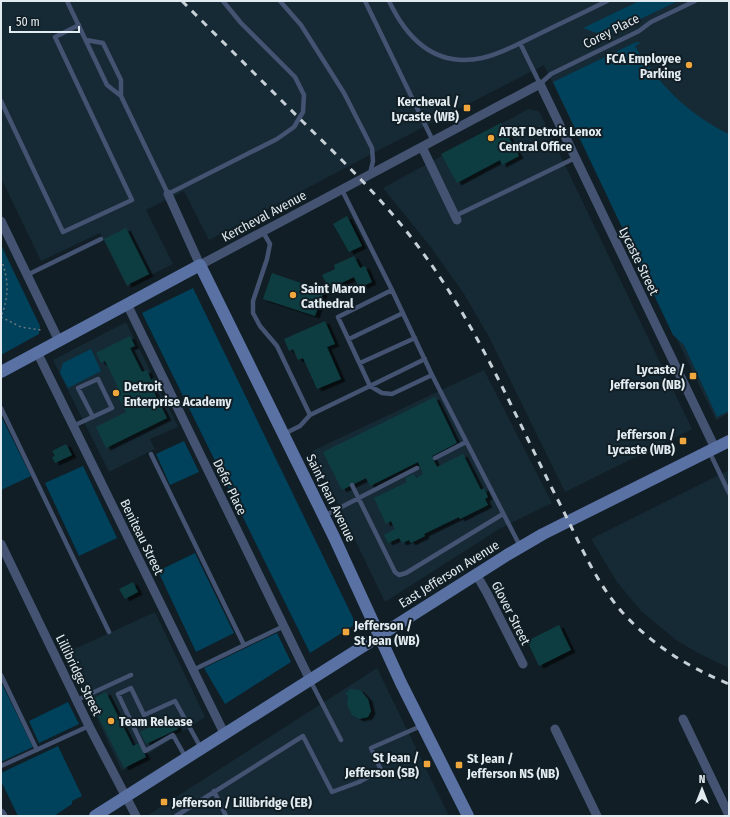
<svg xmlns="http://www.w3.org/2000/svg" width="730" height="817" viewBox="0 0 730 817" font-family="'Fira Sans Condensed',sans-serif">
<defs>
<filter id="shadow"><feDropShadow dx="4.5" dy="2.5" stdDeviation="0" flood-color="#0009"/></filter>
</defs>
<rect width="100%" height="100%" fill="#111e25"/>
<!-- built -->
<path fill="#162a35" d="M1 1H729V413L716 420 544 65 381 149 209 240 184 191 146 210 173 264 127 287 100 233 41 261 1 178Z
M528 109 539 111 692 429 565 492 489 337 464 294 430 246 383 188Z
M126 322 178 427 150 439 155 449 109 472 53 360Z
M484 370 552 503 501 528 385 602 312 451Z
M729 470V668L698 653 676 640 641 611 617 582 591 539Z
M155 612 205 717 122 771 66 653Z
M377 668 449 816H149L148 815Z"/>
<!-- green -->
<path fill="#00425c" d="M639 1H678L605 36 583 28Z
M638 42 640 43 635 46C657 83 690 116 729 134V411L717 417 684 345 673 335 553 82 634 43Z
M1 245 40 326 39 334 1 355Z
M193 288 356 624 310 653 142 313Z
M91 349 101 371 68 388 60 373 63 363Z
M1 416 31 476 1 490Z
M184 441 199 472 170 485 156 454Z
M83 466 117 538 79 556 45 483Z
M195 553 234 633 196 652 158 571Z
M277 633 291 662 225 704 204 668Z
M1 682 33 747 1 762Z
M68 702 79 724 39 743 29 721Z
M58 746 82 796 72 801V804L54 816H18L1 781V773Z"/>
<!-- building -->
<path fill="#0c3d40" filter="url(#shadow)" d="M501 123 519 156 502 165 500 160 457 183 441 154Z
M347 216 362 246 349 252 333 224Z
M126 228 149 274 127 285 104 239Z
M354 256 360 268 365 266 372 282 359 288 354 277 329 289 322 275 335 269 334 265Z
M272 273 324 291 315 316 263 299Z
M325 321 335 344 327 347 341 379 317 389 303 358 298 360 293 349 289 351 284 339Z
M130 336 135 346 130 348 142 372 147 370 151 380 155 378 158 385 152 388 167 418 106 448 96 427 126 412 114 389 118 387 105 361 101 363 96 353Z
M435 397 457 443 432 456 437 467 463 454 481 490 484 488 488 497 485 499 488 505 460 519 459 517 424 534 425 536 411 543 409 540 402 543 399 538 388 543 384 535 395 529 391 521 386 524 374 498 407 482 405 478 414 474 416 478 423 474 418 462 370 486 366 478 342 490 323 452Z
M66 444 72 455 55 463 52 457 55 456 52 451Z
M133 582 138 592 125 599 119 589Z
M559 625 571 650 539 666 527 641Z
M350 689 360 690 368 699 371 711 368 717 359 719 352 715 347 705 348 695 345 694Z
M106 692 133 746 139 743 146 757 124 768 90 700Z
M172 716 178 729 146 744 140 732Z"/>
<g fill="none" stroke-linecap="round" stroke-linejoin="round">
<!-- path -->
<path stroke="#6b767c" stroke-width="1.5" stroke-dasharray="2 3" stroke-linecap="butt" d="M1 259C9 280 9 296 1 317
M1 317 21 327 41 330"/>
<!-- lane -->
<path stroke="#445372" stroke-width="4.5" d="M67 1 107 85 121 96
M280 1 301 25 344 93 372 148 373 161 370 174
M365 1 433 141
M389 1C407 39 435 68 482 58 501 54 518 44 535 36 559 24 583 13 607 1
M86 40 103 43 121 80V96L168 194 277 139 294 127 303 112 304 95 295 77 241 23 223 1
M520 43 540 84 551 74 639 31 651 22 695 1
M1 101 63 232 132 200 55 37 79 25
M455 216 575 158
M263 232 270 244 267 259 253 301V313L260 326 277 346 310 415
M27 275 101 239
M392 290 338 317 370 386 425 359
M349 339 403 313
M360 363 415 338
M432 375 520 546
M1 408 109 632
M73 426 112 408 98 379 78 388 93 417
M284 434 300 426 310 415 370 386 382 393 392 394 432 375 392 290 342 190
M709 451 729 493
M151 454 244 645
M435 458 466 442
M352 485 395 572 399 575 406 573 503 514
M324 516 417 468
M193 670 284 626
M1 675 37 750
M310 680 341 740
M77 700 131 675
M186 758 173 735 145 751 118 694 131 688 144 715 175 701 201 748
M1 766 89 726
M214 791 226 816
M176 816 303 736 332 792 359 782 381 770 371 748 421 726"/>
<!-- street -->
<path stroke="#445372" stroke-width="9" d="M422 147 457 220
M168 194 200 265 540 84 715 448
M1 221 59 341
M127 304 310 680
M37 352 224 733
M1 544 89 726 136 816
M476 574 487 593 523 664
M683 719 729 815
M555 729 597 816
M1 813 3 816"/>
<!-- secondary -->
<path stroke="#5a71a4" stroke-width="12" d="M1 372 200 265 334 537 401 683 468 816
M95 816 507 555 543 534 729 441"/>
<!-- rail -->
<path stroke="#c7d0d6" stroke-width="3" stroke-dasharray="7 7" stroke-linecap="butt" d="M182 1C221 40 260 79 299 118 342 160 385 201 420 249 480 329 517 421 562 508 580 544 595 581 622 612 652 645 688 667 729 684"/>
</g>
<!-- markers -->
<g fill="#efa73d" stroke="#111e25" stroke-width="1.5">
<circle cx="689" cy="65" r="4"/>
<rect x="463" y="104" width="8" height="8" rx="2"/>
<circle cx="491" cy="138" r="4"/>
<circle cx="293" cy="295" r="4"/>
<rect x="689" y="372" width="8" height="8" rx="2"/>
<circle cx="116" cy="393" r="4"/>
<rect x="679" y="437" width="8" height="8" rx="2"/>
<rect x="342" y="628" width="8" height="8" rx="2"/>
<circle cx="111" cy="721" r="4"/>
<rect x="423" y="760" width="8" height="8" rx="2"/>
<rect x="455" y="761" width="8" height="8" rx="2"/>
<rect x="160" y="798" width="8" height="8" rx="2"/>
</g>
<g text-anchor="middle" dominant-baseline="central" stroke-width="4" stroke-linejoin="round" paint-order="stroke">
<!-- street labels -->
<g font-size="13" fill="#e2ebf0" stroke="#111e25">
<text transform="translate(611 31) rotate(-27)">Corey Place</text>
<text transform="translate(264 216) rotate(-28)">Kercheval Avenue</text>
<text transform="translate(639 261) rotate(64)">Lycaste Street</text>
<text transform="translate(230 487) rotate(64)">Defer Place</text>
<text transform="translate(331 498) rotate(64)">Saint Jean Avenue</text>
<text transform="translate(142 537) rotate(64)">Beniteau Street</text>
<text transform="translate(449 574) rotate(-32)">East Jefferson Avenue</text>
<text transform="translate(511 613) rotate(63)">Glover Street</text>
<text transform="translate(79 675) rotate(64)">Lillibridge Street</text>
</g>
<!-- poi labels -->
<g font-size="13" font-weight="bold" fill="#e2ebf0" stroke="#111e25" text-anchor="start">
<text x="681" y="58" text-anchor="end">FCA Employee<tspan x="681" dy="15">Parking</tspan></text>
<text x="459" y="101" text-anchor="end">Kercheval /<tspan x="459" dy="15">Lycaste (WB)</tspan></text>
<text x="499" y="131">AT&amp;T Detroit Lenox<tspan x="499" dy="15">Central Office</tspan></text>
<text x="301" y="288">Saint Maron<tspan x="301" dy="15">Cathedral</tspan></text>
<text x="685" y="369" text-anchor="end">Lycaste /<tspan x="685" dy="15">Jefferson (NB)</tspan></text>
<text x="124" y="386">Detroit<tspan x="124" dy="15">Enterprise Academy</tspan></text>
<text x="675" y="434" text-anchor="end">Jefferson /<tspan x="675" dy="15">Lycaste (WB)</tspan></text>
<text x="354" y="625">Jefferson /<tspan x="354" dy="15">St Jean (WB)</tspan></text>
<text x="119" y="721">Team Release</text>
<text x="419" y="757" text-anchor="end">St Jean /<tspan x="419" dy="15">Jefferson (SB)</tspan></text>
<text x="467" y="758">St Jean /<tspan x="467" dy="15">Jefferson NS (NB)</tspan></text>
<text x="172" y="802">Jefferson / Lillibridge (EB)</text>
</g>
</g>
<!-- border -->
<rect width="730" height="817" fill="none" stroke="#e2ebf0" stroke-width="4"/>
<!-- north arrow -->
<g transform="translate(702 789)" stroke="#111e25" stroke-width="3" paint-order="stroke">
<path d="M0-3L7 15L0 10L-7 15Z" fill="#e2ebf0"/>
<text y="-6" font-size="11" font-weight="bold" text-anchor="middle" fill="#e2ebf0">N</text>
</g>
<!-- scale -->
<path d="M10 26v6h69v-6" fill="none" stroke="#e2ebf0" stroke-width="2"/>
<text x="16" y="26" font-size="12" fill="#e2ebf0" stroke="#111e25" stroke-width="3" paint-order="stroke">50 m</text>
</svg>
